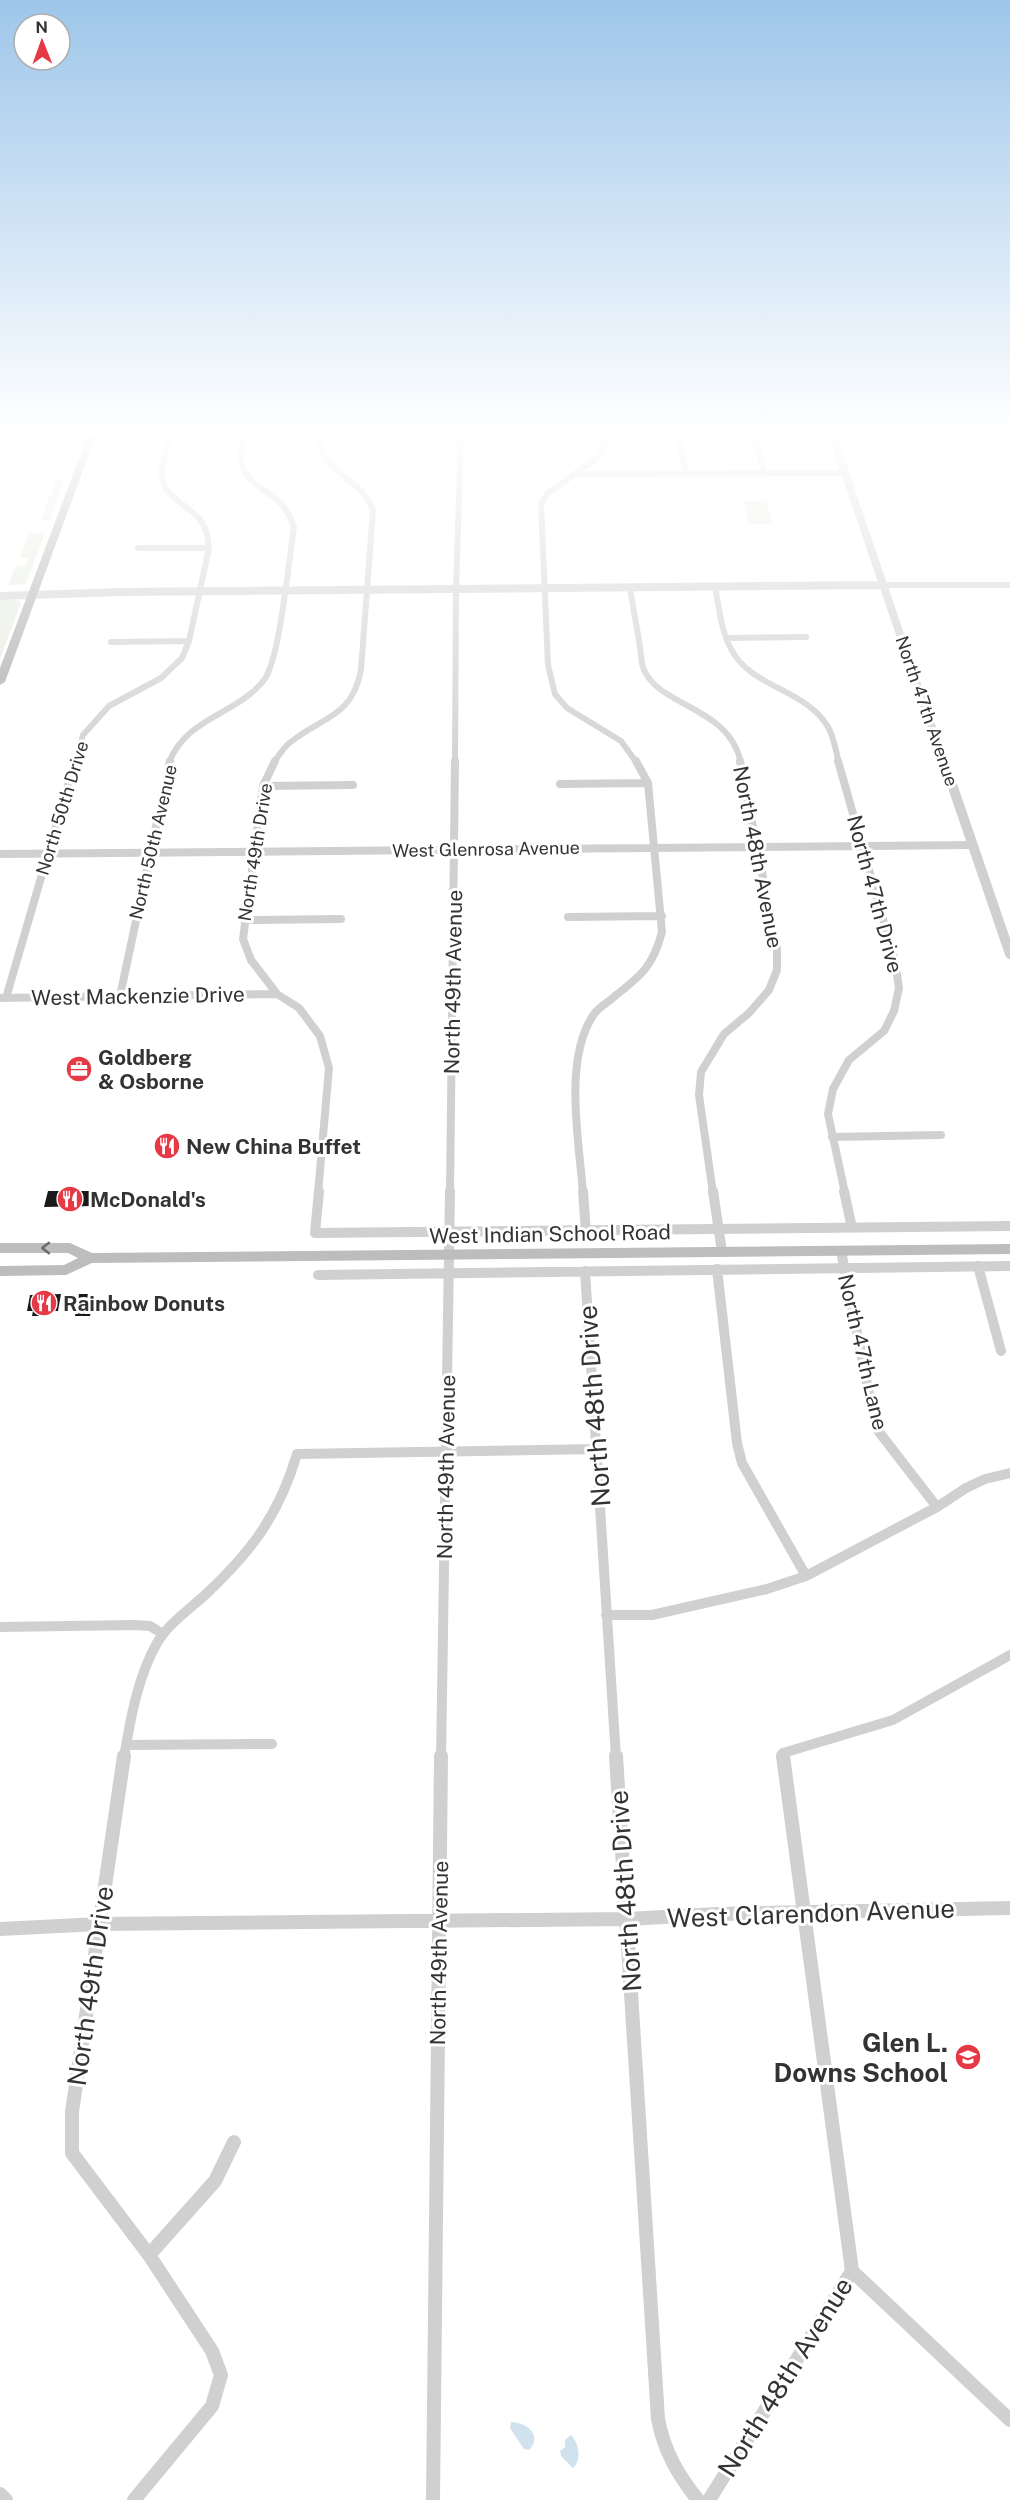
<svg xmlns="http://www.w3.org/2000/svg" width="1010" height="2500" viewBox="0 0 1010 2500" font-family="'Public Sans',sans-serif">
<rect width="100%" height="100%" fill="#fff"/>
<!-- green -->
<path fill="#e6ecdf" d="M56 479H65L50 520H41Z
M744 501H766L772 524H749Z
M26 533H45L26 584 8 585 16 566 26 565 28 559 20 557 28 536Z
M0 600H18L21 603 0 659Z"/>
<!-- water -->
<path fill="#cfe2ee" d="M511 2422C527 2422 543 2436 529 2450L524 2449 510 2428Z
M571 2435C579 2443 582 2460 573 2468L561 2456 560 2451 565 2447V2440Z"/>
<!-- building -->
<path fill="#1a1a1a" d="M48 1191H96L93 1206 44 1207Z
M61 1294 58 1311H48L47 1316H32L33 1311H27L30 1295Z
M79 1294H95L90 1316H75Z"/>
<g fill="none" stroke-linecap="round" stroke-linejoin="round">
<!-- minor-far3 -->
<path stroke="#d0d0d0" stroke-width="6" d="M603 435 605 446 601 455 548 493 541 503 548 665 555 694 567 708 621 741 637 763
M678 435 686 474
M754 435 764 474
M537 438 604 437
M317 439H384
M574 474 844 473
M138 548H209
M884 585H1010
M715 586C719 607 721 631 731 649 751 688 806 689 828 727 834 737 836 752 839 763
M630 588C633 608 637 627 640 647 641 654 641 664 644 670 661 708 729 706 741 763
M727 638 806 637
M111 642 189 641
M75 763 83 735 109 706 161 678 182 658 189 641 209 548C208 539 207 529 201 521 188 503 161 498 162 472 162 459 168 447 171 435
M169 763C185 718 238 714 264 680 280 659 289 558 294 527 280 479 227 495 245 435
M273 763C279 756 284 746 292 741 324 716 352 717 361 670L373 510C360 476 321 474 318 435
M455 763 456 589 461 435"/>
<!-- minor-far2 -->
<path stroke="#d0d0d0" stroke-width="8" d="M275 761 263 786 243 939 251 960 277 994 299 1008 320 1036 329 1068 318 1193
M838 761 895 961 899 988 894 1011 884 1031 849 1060 833 1089 828 1114 845 1193
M560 784 648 783
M263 786 353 785
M0 854 972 845
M568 917 662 916
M244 920 341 919
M120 996 170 761
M0 998 277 994
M6 998 75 761
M832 1137 941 1135
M450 1193 455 761
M583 1193C579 1140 563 1059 594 1014 599 1007 609 1002 615 996 642 975 653 966 662 932L648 783 636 761
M713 1193 699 1095 701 1072 724 1034 749 1013 769 990 777 970V949L740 761"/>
<!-- minor-far1 -->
<path stroke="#d0d0d0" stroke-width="10" d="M319 1191 315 1233 1010 1226
M583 1191 586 1232
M713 1191 722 1252
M844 1191 852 1228
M841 1251 874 1419 879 1432 937 1507
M978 1266 1001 1351
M717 1269 737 1443 742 1463 806 1576
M585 1271 616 1758
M318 1275 1010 1266
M606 1615H652L767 1589 806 1576 937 1507 966 1488 985 1479 1010 1473
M0 1627 135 1625 150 1626 163 1634
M126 1745 272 1744
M124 1758C130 1720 138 1676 157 1643 169 1623 189 1610 206 1594 251 1552 279 1515 297 1454L597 1449
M441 1758 450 1191
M784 1758 783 1753 893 1720 1010 1655"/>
<!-- minor -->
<path stroke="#d0d0d0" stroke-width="14" d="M124 1756 72 2112V2153L149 2255 212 2351 221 2375 212 2406 134 2500
M616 1756 658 2419C664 2451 678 2475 698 2500
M0 1929 99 1924 627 1919 718 1914 1010 1908
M149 2255 215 2181 234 2142
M852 2271 1010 2420
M0 2494 6 2500
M433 2500 441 1756
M709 2500 852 2271 783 1756"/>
<!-- tertiary-far1 -->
<path stroke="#d0d0d0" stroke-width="8" d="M832 435 944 763
M0 596 121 592 884 585"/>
<!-- tertiary -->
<path stroke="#d0d0d0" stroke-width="10" d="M944 761 1010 954"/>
<!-- secondary -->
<path fill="#bdbdbd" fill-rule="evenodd" d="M0 1243H70L92 1253 1010 1244V1254L92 1263 66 1275 0 1276V1266L64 1265 78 1258 68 1253H0Z"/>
<!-- primary -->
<path fill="#ababab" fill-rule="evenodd" d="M88 435H96L5 682 0 685V668Z"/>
</g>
<!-- one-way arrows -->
<defs><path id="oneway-chevron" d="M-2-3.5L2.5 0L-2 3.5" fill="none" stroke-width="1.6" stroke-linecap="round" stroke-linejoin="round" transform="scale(1.5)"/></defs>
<use stroke="#6a6a6a" href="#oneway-chevron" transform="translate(46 1248) rotate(180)"/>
<!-- sky -->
<linearGradient id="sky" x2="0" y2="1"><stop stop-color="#9ec6ea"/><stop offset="0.55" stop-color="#fff"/><stop offset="1" stop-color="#fff" stop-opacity="0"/></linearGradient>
<rect width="1010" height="785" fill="url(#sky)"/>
<!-- icons -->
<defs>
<symbol id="office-disc" viewBox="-11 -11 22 22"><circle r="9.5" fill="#e63946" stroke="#fff"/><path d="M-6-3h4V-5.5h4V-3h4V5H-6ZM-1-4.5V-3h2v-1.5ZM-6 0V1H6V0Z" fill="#fff"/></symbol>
<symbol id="restaurant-disc" viewBox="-11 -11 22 22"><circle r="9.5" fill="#e63946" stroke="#fff"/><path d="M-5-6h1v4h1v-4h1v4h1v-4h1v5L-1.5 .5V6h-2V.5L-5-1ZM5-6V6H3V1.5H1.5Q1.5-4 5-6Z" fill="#fff"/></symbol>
<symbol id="school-disc" viewBox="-11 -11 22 22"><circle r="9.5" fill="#e63946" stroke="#fff"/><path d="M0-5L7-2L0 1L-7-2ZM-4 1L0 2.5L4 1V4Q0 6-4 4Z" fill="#fff"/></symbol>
</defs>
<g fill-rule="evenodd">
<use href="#office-disc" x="64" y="1054" width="30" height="30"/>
<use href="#restaurant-disc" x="152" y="1131" width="30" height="30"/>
<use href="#restaurant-disc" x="55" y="1184" width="30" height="30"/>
<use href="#restaurant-disc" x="29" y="1288" width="30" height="30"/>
<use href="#school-disc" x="953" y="2042" width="30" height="30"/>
</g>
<g text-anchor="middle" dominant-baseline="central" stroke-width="6" stroke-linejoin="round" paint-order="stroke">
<!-- far-street labels -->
<g font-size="18" fill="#333" stroke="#fff">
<text transform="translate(927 711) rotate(71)">North 47th Avenue</text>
<text transform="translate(62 808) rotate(-73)">North 50th Drive</text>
<text transform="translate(153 842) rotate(-77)">North 50th Avenue</text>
<text transform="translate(486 849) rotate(-1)">West Glenrosa Avenue</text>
<text transform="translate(255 852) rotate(-81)">North 49th Drive</text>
</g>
<!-- street labels -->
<g font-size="21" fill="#333" stroke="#fff">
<text transform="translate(758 857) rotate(79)">North 48th Avenue</text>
<text transform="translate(875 894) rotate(75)">North 47th Drive</text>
<text transform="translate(453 982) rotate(-89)">North 49th Avenue</text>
<text transform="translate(138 996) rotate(-1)">West Mackenzie Drive</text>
<text transform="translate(550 1234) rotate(-1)">West Indian School Road</text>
<text transform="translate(863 1352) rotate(77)">North 47th Lane</text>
<text transform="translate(446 1467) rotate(-89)">North 49th Avenue</text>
<text transform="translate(439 1953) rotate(-89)">North 49th Avenue</text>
</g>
<!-- poi labels -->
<g font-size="21" font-weight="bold" fill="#333" stroke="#fff" text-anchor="start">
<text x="98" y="1057">Goldberg<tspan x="98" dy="24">&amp; Osborne</tspan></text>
<text x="186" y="1146">New China Buffet</text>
<text x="90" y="1199">McDonald's</text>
<text x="63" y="1303">Rainbow Donuts</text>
</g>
<!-- near-street labels -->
<g font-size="26" fill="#333" stroke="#fff">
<text transform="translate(594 1406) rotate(-94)">North 48th Drive</text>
<text transform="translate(625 1891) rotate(-94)">North 48th Drive</text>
<text transform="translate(811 1913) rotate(-2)">West Clarendon Avenue</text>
<text transform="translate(90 1986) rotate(-82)">North 49th Drive</text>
<text transform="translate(785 2377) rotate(-58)">North 48th Avenue</text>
</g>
<!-- near-poi labels -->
<g font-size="26" font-weight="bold" fill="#333" stroke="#fff" text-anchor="end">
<text x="948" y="2042">Glen L.<tspan x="948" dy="30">Downs School</tspan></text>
</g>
</g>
<!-- north arrow -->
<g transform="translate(42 42) rotate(359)"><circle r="28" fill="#ffffff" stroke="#adadad" stroke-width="1.5"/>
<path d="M0-4.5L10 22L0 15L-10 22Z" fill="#e63946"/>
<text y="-9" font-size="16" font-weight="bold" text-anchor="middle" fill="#333333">N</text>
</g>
</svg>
